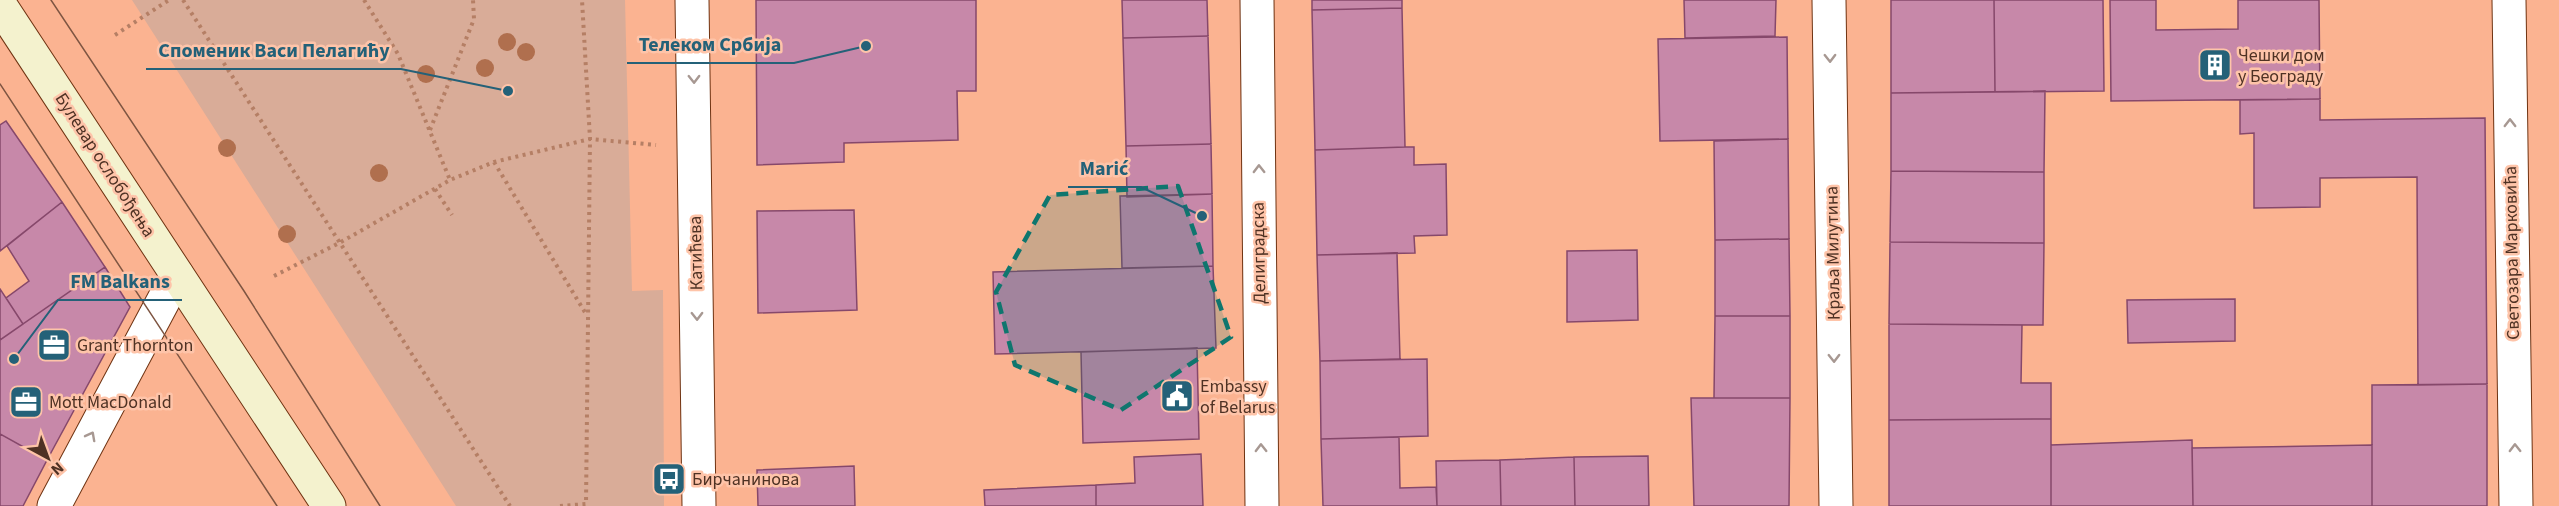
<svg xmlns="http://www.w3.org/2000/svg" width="2559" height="506" viewBox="0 0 2559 506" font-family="'Source Sans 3',sans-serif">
<rect width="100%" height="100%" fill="#fbb391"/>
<!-- green -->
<path fill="#d9ac98" d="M132 0H625L632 291 663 290 664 506H456Z"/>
<!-- building -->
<path fill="#c788a9" stroke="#86486b" stroke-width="1.5" d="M756 0H976V91H957L958 140 844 143V162L757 165Z
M1122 0H1207L1208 36 1123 38Z
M1312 0H1402V8L1312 10Z
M1684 0H1776L1775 36 1685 38Z
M1891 0H1994L1995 92 1891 93Z
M1994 0H2103L2104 91 1995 92Z
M2110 0H2156V30L2238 29V0H2319L2320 99 2111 101Z
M1402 8 1405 147 1315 150 1312 10Z
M1208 36 1211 144 1126 146 1123 38Z
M1787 37 1788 139 1660 141 1658 39Z
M2045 91 2044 172 1891 171V93Z
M2320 99V120L2485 118 2487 384 2418 385 2417 177 2320 178V207L2254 208V133L2240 134V100Z
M6 121 62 202 0 251V125Z
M1788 139 1789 239 1715 240 1714 141Z
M1211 144 1212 194 1127 197 1126 146Z
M1405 147H1414V165L1446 164 1447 235 1414 236 1415 253 1317 255 1315 150Z
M1891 171 2044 172V243L1890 242Z
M1212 194 1213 266 1122 268 1120 196Z
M62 202 105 267 23 324 6 298 29 281 7 246Z
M854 210 857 310 758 313 757 211Z
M1789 239 1790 316H1715V240Z
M1890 242 2044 243 2043 325 1889 324Z
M1637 250 1638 320 1567 322V251Z
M1397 253 1400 359 1320 361 1317 255Z
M1213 266 1216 348 995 354 993 272Z
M105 267 130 307 47 460 0 434V340Z
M0 289 23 324 0 340Z
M2235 299V341L2128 343 2127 300Z
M1715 316H1790V398H1714Z
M1889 324 2022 325 2021 383H2051V419L1889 420Z
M1197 348 1199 439 1083 443 1081 352Z
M1427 359 1428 436 1321 439 1320 361Z
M2487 384V506H2372V385Z
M1691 398H1790L1789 506H1694Z
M2051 419V506H1889V420Z
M0 434 47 460 23 506H0Z
M1399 437 1400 488 1436 487 1437 506H1323L1321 439Z
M2192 440 2193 506H2051V445Z
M2372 445V506H2193L2192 448Z
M1201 454 1203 506H1096V485L1135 483 1134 457Z
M1648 456 1649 506H1575L1574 457Z
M1574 457 1575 506H1501L1500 460Z
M1500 460 1501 506H1437L1436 461Z
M854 466 855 506H758L757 470Z
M1096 485V506H985L984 490Z"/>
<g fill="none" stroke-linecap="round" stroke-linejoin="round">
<defs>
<path id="minor" d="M692 0 699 506
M1257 0 1262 506
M1829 0 1836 506
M2509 0 2516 506"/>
<path id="tertiary" d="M54 506 177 275"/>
<path id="secondary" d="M0 5 329 506"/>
</defs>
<!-- minor casing -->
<use href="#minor" stroke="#6f3312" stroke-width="35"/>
<!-- tertiary casing -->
<use href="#tertiary" stroke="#6f3312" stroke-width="35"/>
<!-- secondary casing -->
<use href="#secondary" stroke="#6f3312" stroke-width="35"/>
<!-- path -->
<path stroke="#b57f65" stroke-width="4" stroke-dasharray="3 4.5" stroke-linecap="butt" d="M183 0 510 506
M364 0 398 54 450 180
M115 35 169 0
M430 130 474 19 473 0
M494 162 586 314
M435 189 452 215
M274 276 341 242 450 180 494 162 590 139 656 145
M560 506 586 504 590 139 582 0"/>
<!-- minor -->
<use href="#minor" stroke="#fff" stroke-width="33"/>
<!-- tertiary -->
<use href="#tertiary" stroke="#fff" stroke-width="33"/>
<!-- secondary -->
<use href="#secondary" stroke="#f4f2ce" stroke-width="33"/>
<!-- tram -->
<path stroke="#7e5542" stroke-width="1.5" d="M51 0 244 291 380 506
M0 84 277 506"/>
</g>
<!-- trees -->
<g fill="#b06f4e">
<circle cx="507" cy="42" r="9"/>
<circle cx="526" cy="52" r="9"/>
<circle cx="485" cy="68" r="9"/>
<circle cx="426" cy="74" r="9"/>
<circle cx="227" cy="148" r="9"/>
<circle cx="379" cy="173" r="9"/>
<circle cx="287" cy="234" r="9"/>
</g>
<!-- one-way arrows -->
<defs><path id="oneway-chevron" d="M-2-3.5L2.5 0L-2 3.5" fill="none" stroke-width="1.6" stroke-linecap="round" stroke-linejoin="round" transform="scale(1.5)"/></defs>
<g stroke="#a79892">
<use href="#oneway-chevron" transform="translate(1830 58) rotate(89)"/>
<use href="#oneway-chevron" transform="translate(694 79) rotate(89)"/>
<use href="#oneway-chevron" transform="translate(2510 123) rotate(-90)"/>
<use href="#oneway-chevron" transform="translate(1259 169) rotate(-91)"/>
<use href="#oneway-chevron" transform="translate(697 316) rotate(89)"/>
<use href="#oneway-chevron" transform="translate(1834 358) rotate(89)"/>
<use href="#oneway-chevron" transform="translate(91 436) rotate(-62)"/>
<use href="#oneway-chevron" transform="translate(1261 448) rotate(-91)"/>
<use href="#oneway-chevron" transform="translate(2515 448) rotate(-91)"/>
</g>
<!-- marked area -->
<path fill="#0f766e" fill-opacity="0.2" stroke="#0f766e" stroke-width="4.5" stroke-dasharray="12 8" stroke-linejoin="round" d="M1178 186 1231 337 1121 410 1015 365 996 292 1050 195Z"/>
<!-- icons -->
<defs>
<symbol id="building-square" viewBox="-11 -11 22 22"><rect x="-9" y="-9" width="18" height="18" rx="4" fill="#246178" stroke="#fec4a9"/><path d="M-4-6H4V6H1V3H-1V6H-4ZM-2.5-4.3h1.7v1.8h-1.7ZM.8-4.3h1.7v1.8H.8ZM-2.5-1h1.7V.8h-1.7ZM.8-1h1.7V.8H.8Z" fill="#fff"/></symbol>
<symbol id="office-square" viewBox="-11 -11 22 22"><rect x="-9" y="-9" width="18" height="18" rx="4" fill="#246178" stroke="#fec4a9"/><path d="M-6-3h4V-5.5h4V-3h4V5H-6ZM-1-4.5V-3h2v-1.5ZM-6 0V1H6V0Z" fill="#fff"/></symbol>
<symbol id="civic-square" viewBox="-11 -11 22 22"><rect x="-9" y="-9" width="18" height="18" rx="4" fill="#246178" stroke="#fec4a9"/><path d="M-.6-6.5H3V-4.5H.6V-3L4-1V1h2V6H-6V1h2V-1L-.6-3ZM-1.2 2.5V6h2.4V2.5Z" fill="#fff"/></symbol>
<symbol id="bus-square" viewBox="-11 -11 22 22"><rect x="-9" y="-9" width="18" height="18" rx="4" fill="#246178" stroke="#fec4a9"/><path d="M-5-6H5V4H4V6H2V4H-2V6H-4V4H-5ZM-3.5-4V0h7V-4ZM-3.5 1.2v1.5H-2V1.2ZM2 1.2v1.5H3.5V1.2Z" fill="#fff"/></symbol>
</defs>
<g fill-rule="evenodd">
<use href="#building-square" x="2196" y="46" width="38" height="38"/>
<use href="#office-square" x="35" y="326" width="38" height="38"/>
<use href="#civic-square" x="1158" y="377" width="38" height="38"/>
<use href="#office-square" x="7" y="383" width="38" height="38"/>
<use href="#bus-square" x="650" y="460" width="38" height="38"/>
</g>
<g text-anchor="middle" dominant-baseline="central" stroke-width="5" stroke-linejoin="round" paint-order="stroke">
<!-- poi labels -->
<g font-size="18" fill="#4f3224" stroke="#fec4a9" text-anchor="start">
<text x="2238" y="55">Чешки дом<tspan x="2238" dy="21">у Београду</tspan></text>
<text x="77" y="345">Grant Thornton</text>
<text x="1200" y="386">Embassy<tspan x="1200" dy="21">of Belarus</tspan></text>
<text x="49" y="402">Mott MacDonald</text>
<text x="692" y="479">Бирчанинова</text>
</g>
<!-- street labels -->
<g font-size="18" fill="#4f3224" stroke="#fec4a9">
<text transform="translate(105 165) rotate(57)">Булевар ослобођења</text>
<text transform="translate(696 253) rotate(-91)">Катићева</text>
<text transform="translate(1259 253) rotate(-91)">Делиградска</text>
<text transform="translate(1833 253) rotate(-91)">Краља Милутина</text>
<text transform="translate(2512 253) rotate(-91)">Светозара Марковића</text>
</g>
</g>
<!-- callouts -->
<path fill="none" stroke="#246178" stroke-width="2" d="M866 46L794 63H627M508 91L401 69H146M1202 216L1141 187H1068M14 359L58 300H182"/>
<g fill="#246178" stroke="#fec4a9" stroke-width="2">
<circle cx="866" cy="46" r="6"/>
<circle cx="508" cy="91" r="6"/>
<circle cx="1202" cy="216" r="6"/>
<circle cx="14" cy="359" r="6"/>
</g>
<g font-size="20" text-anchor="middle" font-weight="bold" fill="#246178" stroke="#fec4a9" stroke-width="5" stroke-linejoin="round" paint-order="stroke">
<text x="710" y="51">Телеком Србија</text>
<text x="274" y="57">Споменик Васи Пелагићу</text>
<text x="1104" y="175">Marić</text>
<text x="120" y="288">FM Balkans</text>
</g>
<!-- north arrow -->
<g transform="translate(48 458) rotate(139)" stroke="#fec4a9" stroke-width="4.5" paint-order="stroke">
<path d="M0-4.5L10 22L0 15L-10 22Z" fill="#4f3224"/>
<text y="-9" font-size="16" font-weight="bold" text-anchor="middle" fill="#4f3224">N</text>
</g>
</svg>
